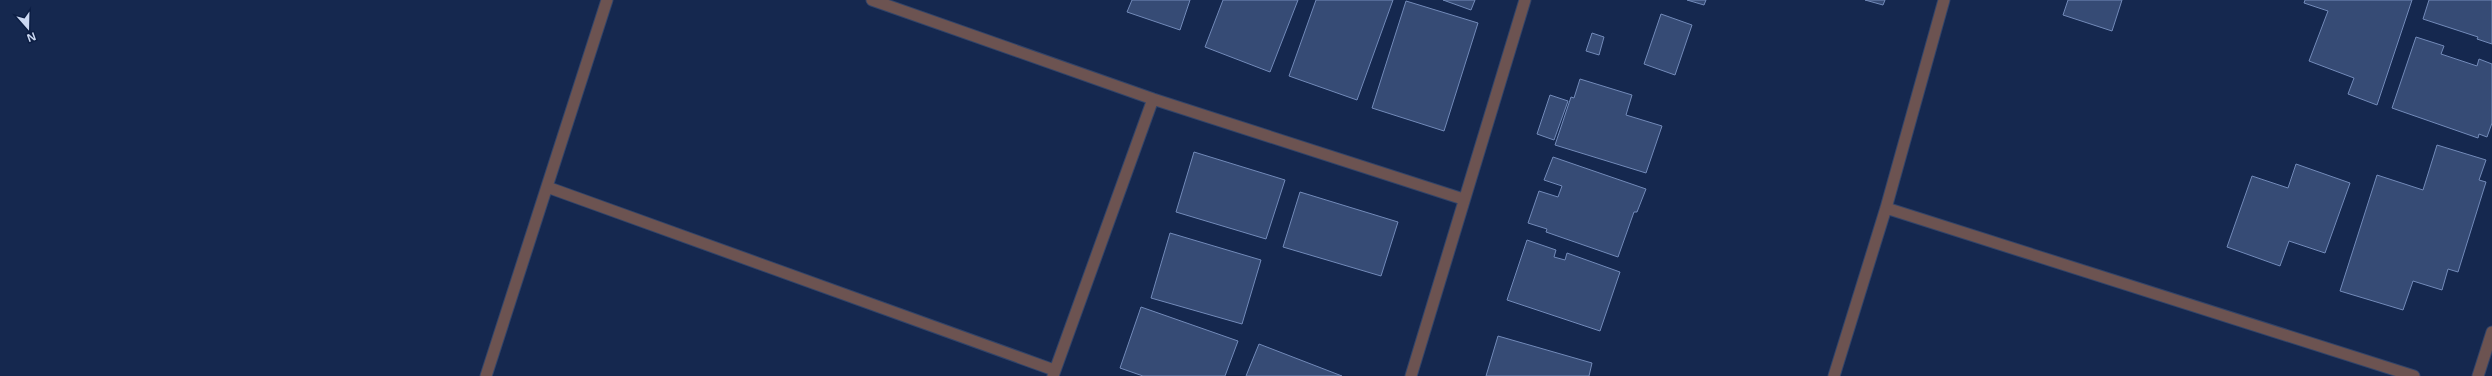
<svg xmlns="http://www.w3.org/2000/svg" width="2492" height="376" viewBox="0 0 2492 376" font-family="'Noto Sans',sans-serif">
<rect width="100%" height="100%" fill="#15284f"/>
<!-- building -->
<path fill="#364b75" stroke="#728ab9" d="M1132 0H1190L1180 30 1127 12Z
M1223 0H1298L1270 72 1205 47Z
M1316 0H1393L1357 100 1289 76Z
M1443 0H1475L1471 10Z
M1687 0H1706L1704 5Z
M1865 0H1885L1883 5Z
M2068 0H2122L2112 31 2063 15Z
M2305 0H2412L2377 105 2348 94 2354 78 2309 61 2328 11 2304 3Z
M2429 0H2492V44L2477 39 2478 37 2423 19Z
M1406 1 1478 23 1444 131 1372 108Z
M1661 14 1692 25 1675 75 1644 64Z
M1592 33 1604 37 1599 55 1586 51Z
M2416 37 2444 46 2441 54 2477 66 2479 59 2492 64V123L2487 137 2479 134 2478 138 2392 108Z
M1580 79 1632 95 1626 115 1662 126 1646 173 1555 145 1571 97 1574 98Z
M1550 95 1568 101 1554 140 1537 134Z
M2437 145 2486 160 2479 180 2486 182 2458 272 2448 269 2442 290 2413 281 2403 310 2340 291 2377 175 2423 190Z
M1194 152 1285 180 1266 239 1176 212Z
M1553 157 1646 189 1637 212H1634L1618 257 1546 232 1547 229 1528 223 1539 191 1558 197 1562 186 1544 180Z
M2296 164 2350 183 2325 253 2289 241 2280 266 2227 247 2252 176 2288 188Z
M1300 192 1398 222 1381 276 1283 247Z
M1170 233 1261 260 1242 324 1151 298Z
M1527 240 1556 250 1554 257 1565 260 1567 253 1620 272 1600 331 1507 300Z
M1141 307 1238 341 1225 376H1143L1120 368Z
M1498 336 1592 363 1589 376H1486Z
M1259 344 1342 376H1246Z"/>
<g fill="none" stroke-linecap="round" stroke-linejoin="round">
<defs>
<path id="minor" d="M872 0 1153 99 1463 199
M547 187 1054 370
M1886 208 2414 376
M486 376 607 0
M1053 376 1153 99
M1411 376 1525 0
M1834 376 1886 208 1944 0
M2478 376 2492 332"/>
</defs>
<!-- minor casing -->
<use href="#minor" stroke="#324469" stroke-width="13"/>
<!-- minor -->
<use href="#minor" stroke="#6c5351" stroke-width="11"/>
</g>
<!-- north arrow -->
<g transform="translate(28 28) rotate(160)" stroke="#0c1e44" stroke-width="3" paint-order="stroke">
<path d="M0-3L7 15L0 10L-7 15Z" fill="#cbd8f2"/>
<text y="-6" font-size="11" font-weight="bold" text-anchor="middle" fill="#cbd8f2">N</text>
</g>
</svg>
